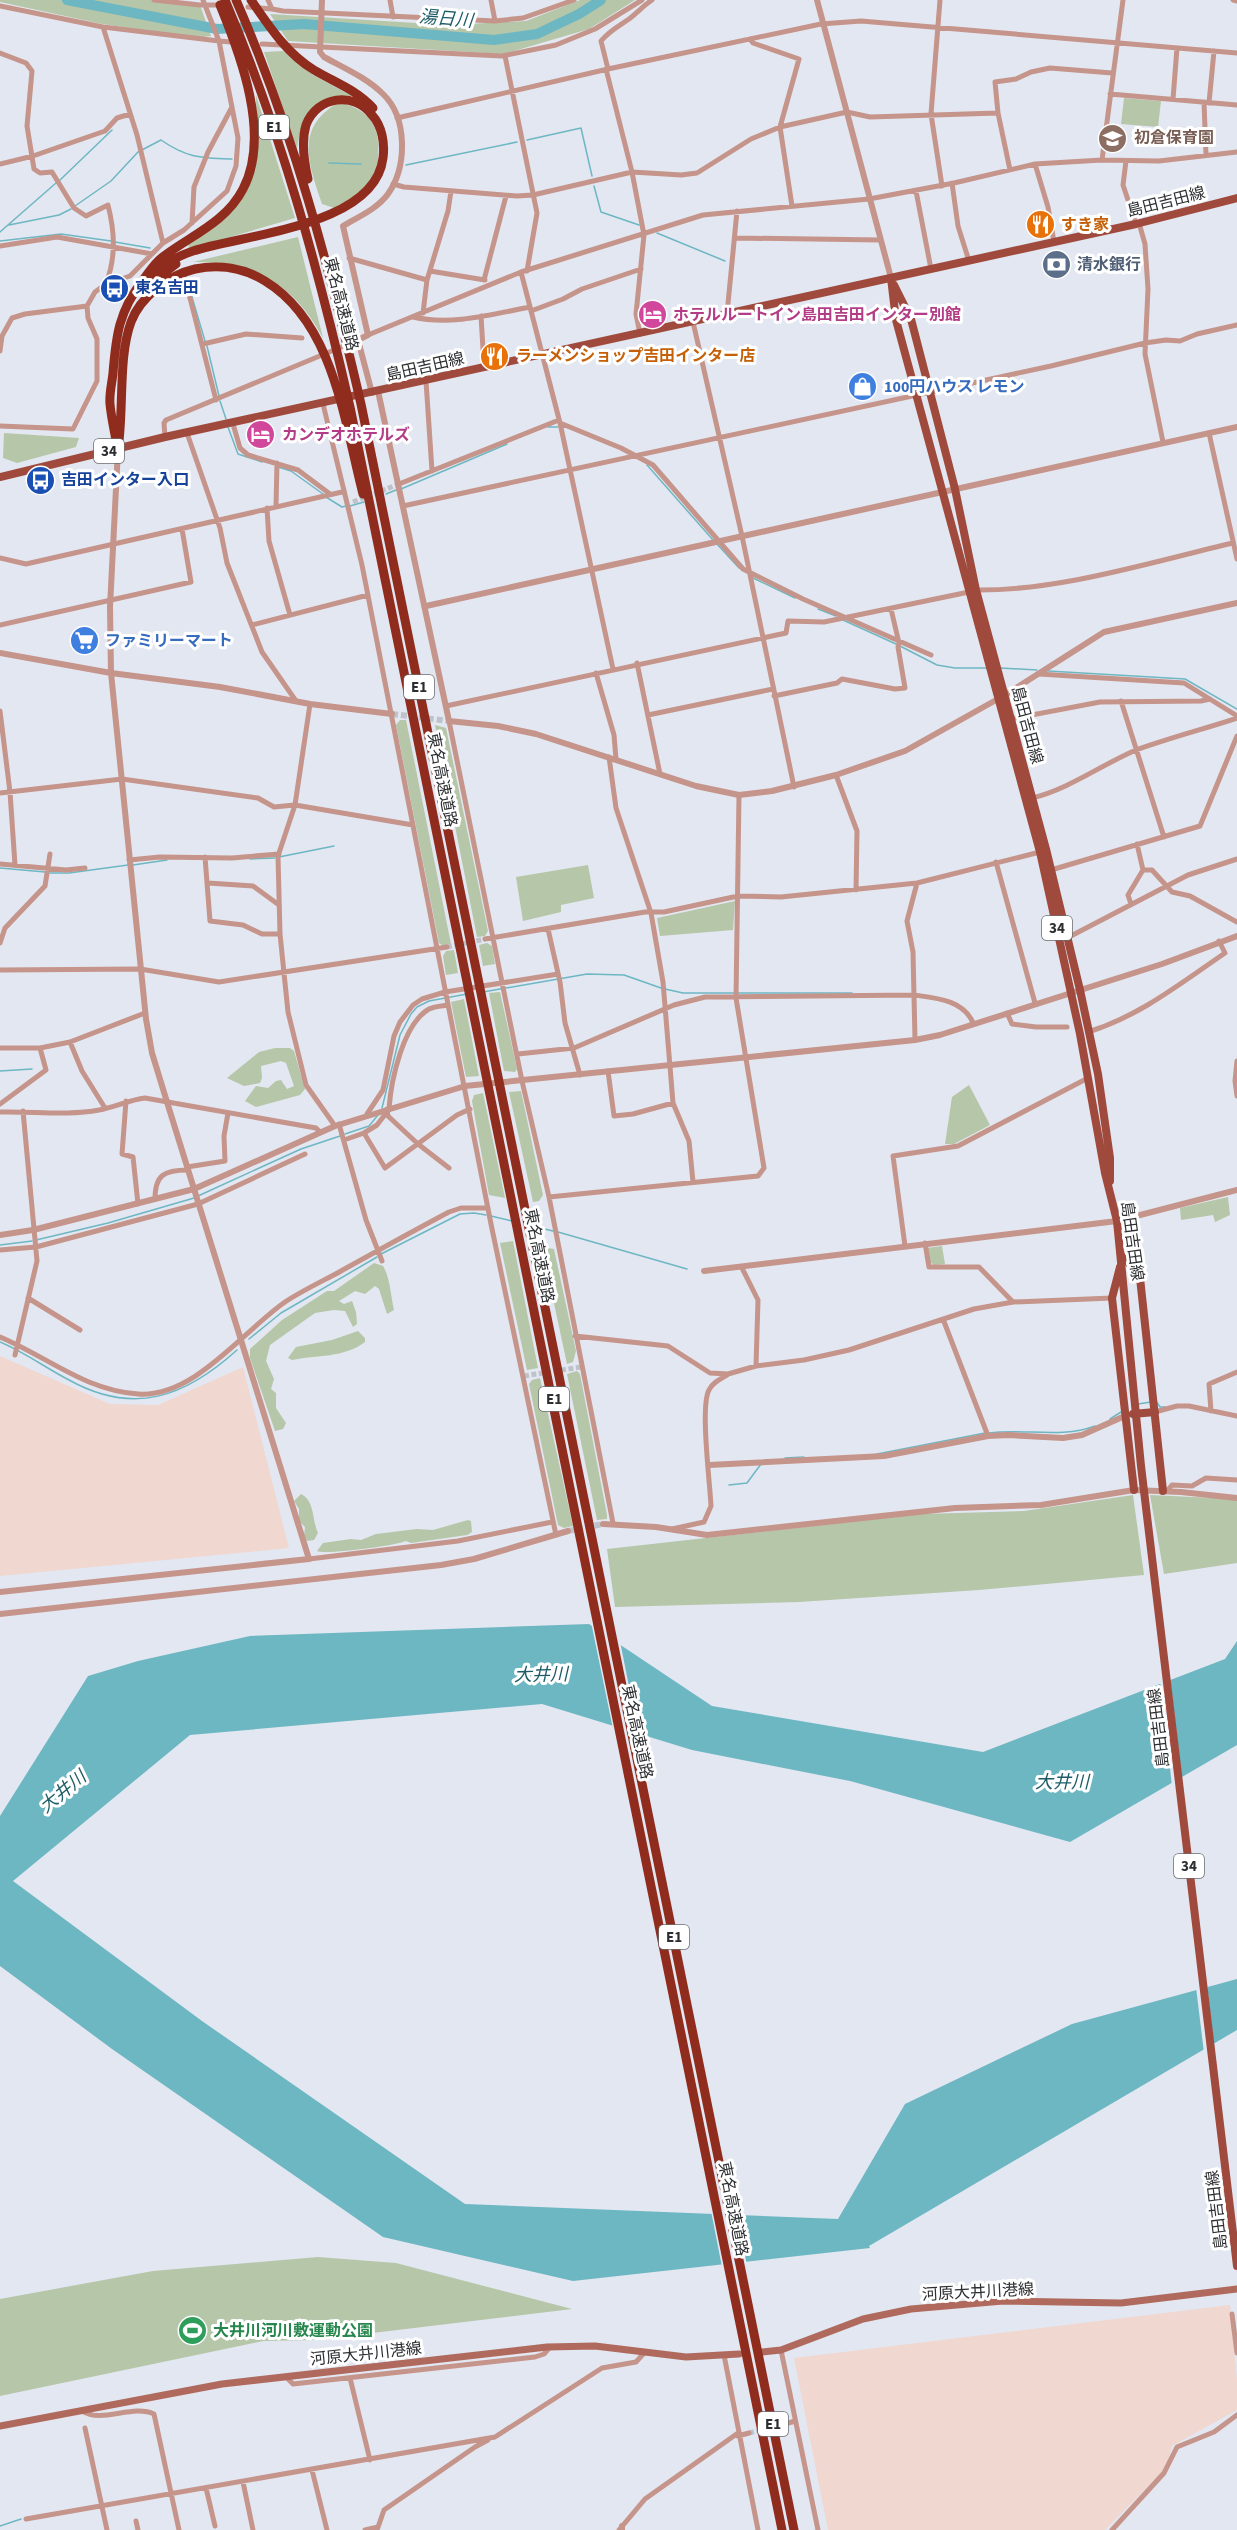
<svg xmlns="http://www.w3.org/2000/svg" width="1237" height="2530" viewBox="0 0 1237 2530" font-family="'Source Sans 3','Noto Sans JP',sans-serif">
<rect width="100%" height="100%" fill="#e3e7f1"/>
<!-- industrial -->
<path fill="#f0d7d0" d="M0 1356 110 1404 158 1405 243 1367 289 1548 0 1576Z
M1230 2305 1237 2380V2410L1172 2446 1166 2468 1105 2530H828L794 2358Z"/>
<!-- green -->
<path fill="#b6c6a8" d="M0 0H158L200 5 211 36 195 38 102 24 0 2Z
M580 0H635L589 29 504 54 288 41 270 14 449 25 526 21Z
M283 51 313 75 352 96C313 95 302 115 297 149L264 52Z
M256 95 295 218 189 249 188 244C204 231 223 218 238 203 264 175 256 129 256 95Z
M1124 98 1161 101 1158 127 1121 124Z
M338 103C367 107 381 126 378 155 378 161 378 168 375 173 365 190 351 199 334 208L322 204C309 165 294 128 338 103Z
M298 237 323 338C294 284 254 261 193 262Z
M4 433 79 438 76 447 17 463 3 458Z
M400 720H406L451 944 443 946 439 943 396 725Z
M435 725 446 728 488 931 485 936 477 937Z
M588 865 594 898 561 905V912L523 921 516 877Z
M735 901 733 930 660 936 657 918Z
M487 943 492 946 495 964 483 966 479 945Z
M454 950 458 973 446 975 443 956 446 951Z
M500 992 517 1069 515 1072 504 1071 489 993Z
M464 999 479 1076 466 1077 451 1002Z
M275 1048H290L294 1051 305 1089 300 1095 256 1107 245 1101 256 1086 268 1088 276 1081 281 1080 287 1089 294 1086 286 1063 281 1061 261 1066 262 1078 260 1083 244 1086 227 1078 259 1052Z
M969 1085 990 1125 954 1144H945L952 1097Z
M521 1091 543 1195 539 1201 533 1202 509 1092Z
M483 1093 505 1198 489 1195 472 1101 474 1095Z
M1228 1197 1230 1215 1215 1222 1213 1215 1181 1220 1180 1208Z
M513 1241 538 1368 527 1370 500 1243Z
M942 1246 945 1264 934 1265 928 1261 927 1248Z
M542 1247 554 1249 576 1351 573 1362 567 1364Z
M374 1263 383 1266C390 1277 391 1297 394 1310L387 1314 379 1289 375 1286 365 1294 355 1291 339 1301 344 1304 352 1301 356 1312 357 1324 353 1327 345 1311 334 1310 315 1313 270 1345 266 1361 274 1379 271 1389 276 1393V1408L286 1423 283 1429 275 1431 250 1358V1349L282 1320 327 1291H334Z
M358 1331 365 1338V1342C344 1358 316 1355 292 1360L288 1358 296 1347 332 1340Z
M577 1371 580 1374 607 1515V1519L597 1520 567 1374Z
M540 1378 573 1526 564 1528 558 1525 529 1384 532 1380Z
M301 1494C315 1501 312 1520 318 1533L314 1540 307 1541 304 1536 305 1527 299 1521V1509L294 1501Z
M1133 1495 1144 1575 979 1590 799 1602 615 1607 607 1549 922 1514 1024 1511Z
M1150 1495 1237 1499V1563L1164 1574Z
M468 1520 471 1521 472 1532 467 1535 411 1543 406 1541C394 1546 325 1555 317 1551L323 1543 351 1539 361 1540 376 1534 417 1529 433 1530Z
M318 2257 396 2263 572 2309 314 2340 263 2341 0 2396V2299L153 2271Z"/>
<!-- water -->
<path fill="#6db7c3" d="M589 1624 712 1706 983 1752 1225 1659 1237 1641V1745L1070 1842 850 1781 692 1750 542 1704 190 1735 13 1881 202 2021 465 2204 838 2219 905 2104 1072 2024 1237 1979V2030L869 2246 870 2248 573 2281 383 2237 112 2049 0 1966V1816L88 1676 138 1661 250 1636Z"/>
<!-- pier -->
<path fill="#e3e7f1" d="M591 1622 620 1641 639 1737 613 1729Z
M1170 1677 1182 1780 1172 1786 1160 1681Z
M1207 1984 1214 2047 1204 2053 1196 1987Z
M711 2211 736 2212 747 2265 722 2267Z"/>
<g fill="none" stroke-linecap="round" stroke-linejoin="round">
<!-- stream -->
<path stroke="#6db7c3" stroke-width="1.5" d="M527 140 581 128 592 176
M329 163 361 164
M406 165 517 142
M60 180 112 130
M594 186 601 212 639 225
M75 206 111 181 138 152 161 140C187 158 201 158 232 159
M9 225 59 215 71 209
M0 232 56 183
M657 233 725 261
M0 241 61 234 111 241
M115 242 150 248
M186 277 205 341
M207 346 219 396
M220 401 226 419
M228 427 238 454 262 462
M548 427H558
M647 465 713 540
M278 467 291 471 323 494
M401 489 507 444
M386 494 396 490
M326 497 342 507 346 506
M350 506 364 502
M716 543 739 568
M753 578 795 598
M818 609 836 616
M843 620 896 644
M900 646 937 665 955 668H987
M1000 668 1037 670
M1048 671 1185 679 1237 709
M279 857 334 846
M250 859 275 858
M133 865 167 860
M0 868 45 872
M50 873H69L128 865
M665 989 683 993H852
M483 992 587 974 624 975 661 988
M0 1071 32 1069
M382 1108 400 1035 411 1014 417 1007 429 1001 467 994
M345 1134 369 1126 378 1115
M198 1196 301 1149 340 1136
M491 1216 512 1221
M532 1226 553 1231
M558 1232 687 1269
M36 1240 108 1223 194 1198
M0 1245 32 1241
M381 1254 460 1214 474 1213 486 1215
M249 1339 281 1313 377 1257
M0 1342C24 1352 46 1368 69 1380 134 1416 185 1397 237 1350
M1156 1401 1160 1407H1165
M1138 1404 1151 1402
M1110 1419 1121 1412
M989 1433C1025 1428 1060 1439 1095 1426
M877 1454 985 1433
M785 1458 804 1457
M729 1485 747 1483 761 1464
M0 2526 21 2519"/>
<!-- river -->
<path stroke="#6db7c3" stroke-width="10" d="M67 0 217 29 304 24 494 40 537 34 579 14 601 0"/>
<!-- minor-tunnel -->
<path stroke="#bec2cb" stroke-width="5" stroke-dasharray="5 2.5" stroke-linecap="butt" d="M353 502 399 484
M447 947 485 939
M524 1376 581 1367
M749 2433 785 2424"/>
<!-- tertiary-tunnel -->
<path stroke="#bec2cb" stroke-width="6" stroke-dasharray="6 3" stroke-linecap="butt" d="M392 714 449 721
M568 1531 603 1524"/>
<!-- minor -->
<path stroke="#c5948a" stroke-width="5" d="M154 0 200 5H216
M268 0 272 9 283 11 495 21 523 18 574 0
M390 0 393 17
M491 0 495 21
M940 0 931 114 942 186
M1233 0 1237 1
M0 6 103 27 219 41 203 0
M248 7 272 9
M103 27 137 135 163 243
M750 39 753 43 799 59 780 127 792 206
M262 44 502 56 556 45 595 29 642 0
M0 53 26 63 32 71 27 126 34 169 40 173 52 172 74 208 86 216 108 205C115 233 116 257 106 284
M505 56 537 213 527 271
M606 69 632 172 644 235 636 314 640 334
M608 69 601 41C609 31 619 26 629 19 637 13 643 6 652 0
M1110 94 1237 105
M1173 99 1177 48
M1204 102 1206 155
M1209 103 1214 51
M998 113 1010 170
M397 118 608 69 821 24 861 21 1237 53
M1102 160 1123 0
M1126 161 1123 185 1136 224
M0 164 33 156 105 131 117 118 130 114
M1035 164 1048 207 1054 242
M952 183 958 226 969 261
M393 184 404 187 517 196 533 195 632 172 681 175 697 173 751 139 780 127 847 112 870 117 998 113 995 82 1016 79 1031 72 1050 68 1112 73
M916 191 931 269
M192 223 194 187 208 152 232 107
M1139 223 1145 244 1148 289 1145 354 1163 442
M735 238 880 240
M0 246 57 237 152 254
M349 258 427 280
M430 271 485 280
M521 272 560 423 613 669
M182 279 190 298 216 400
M484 280 506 196
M531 311 563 299 582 289 641 269
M423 313 427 280 448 211 451 191
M727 314 737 211
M481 316 483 349 487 367
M413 317C451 326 493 314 530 307
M693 322 742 536 794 787
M368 335 521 272 703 215 869 199 954 183 1035 164 1102 160 1159 161 1237 152
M203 344 246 334 302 338
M0 351 2 336 12 318 25 314 87 306
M426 381 432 471
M323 404 362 565 491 1224 556 1535
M560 423 621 448 653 465 743 569 803 599 931 655
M233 424 240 448 248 455 298 470 330 494
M0 426 73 429 97 381V339L88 318 87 306 95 292 106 284 130 276 163 243 184 230 227 191 236 166 238 138 219 41 231 42
M187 433 220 528 227 563 262 652 296 701
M1209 433 1237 559
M165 437 164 423 166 420 358 340
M399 484 559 420
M276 506 277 463
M403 506 1051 366 1145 343 1166 340 1180 341 1197 334 1237 325
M267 508 269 541 290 615
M0 558 26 564 342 492
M976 590C1060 591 1151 562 1233 543
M0 625 191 582 182 529
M252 625 368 595
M637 663 660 774
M596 673 614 735 616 759
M1039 674 1184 683 1237 716
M774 696 837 683 842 679 895 689 905 688 898 647 899 643 891 609
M1121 701 1164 837
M310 704 295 805 278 856 280 934 288 1012 306 1085 335 1126
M446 706 786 633 788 621 824 622 969 592
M0 711 10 792 15 865
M648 715 773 689
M1011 719 1100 702 1201 701 1210 699
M449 721 522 1081 549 1197 613 1523
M609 757 616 808 651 913 663 982 673 1103 689 1141 693 1182
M836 775 857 831 856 890
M0 793 122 779 258 798 274 807 295 805 413 825
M1032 798C1069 789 1101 765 1136 750 1169 738 1204 729 1237 718
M1137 844 1143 870
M205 857 210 921 243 925 262 934H280
M129 860 160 857 232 858 279 854
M996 862 1035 1003
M0 864 66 870 85 868
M1051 870 1200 826 1237 736
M208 883 253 886 279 905
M1131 904 1128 895 1143 870H1152L1172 892 1190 896 1237 922
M548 929 560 982 565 1023 580 1075
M1067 938 1188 875 1237 859
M485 939 645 912H664L738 896 781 897 917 883 1040 852
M0 943 5 928 45 886 50 854
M0 970 140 969 219 982 447 947
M1007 1013 1012 1024 1036 1027H1067
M1088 1032C1140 1016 1181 983 1225 953L1219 941
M915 1040 913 952 907 921 917 883
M70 1042 82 1071 105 1108
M0 1048H40L70 1042 145 1013
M518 1054 574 1048 674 1005 705 997 914 995C936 998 964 1000 973 1023
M1237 1061 1235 1081 1237 1096
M608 1071 614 1116 633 1114 673 1103
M126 1101 122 1154 133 1157 138 1204
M0 1104 46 1070 40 1048
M387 1109 388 1116 418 1144 449 1168
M389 1109C391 1080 403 1024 429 1009 435 1006 442 1006 448 1005
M0 1112C33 1111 67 1116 99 1110 115 1107 129 1100 145 1098L316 1128 320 1132
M367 1114 383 1090 394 1036 400 1022 413 1005 422 999 445 992 558 974
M339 1124 366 1220 382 1261
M364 1133 377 1125 387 1112
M344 1140 364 1133 385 1168 457 1115 470 1109
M187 1167 225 1161 224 1136 228 1113
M549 1197 758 1176 764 1168 736 998 739 795
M155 1199C155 1175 164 1170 188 1170
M925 1243 929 1267H979L1013 1302
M905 1246 893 1156 958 1146 1088 1078
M0 1250 36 1247 198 1204 305 1154
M742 1268 758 1300 756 1366
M28 1298 80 1330
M943 1319 988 1436
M575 1336 668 1346 710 1373 728 1374 756 1366 804 1360 849 1350 974 1309 1013 1302 1112 1298
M0 1337C48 1357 84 1390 138 1394 194 1398 243 1331 285 1302 303 1290 323 1281 341 1271 377 1251 413 1231 449 1212L461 1208H488
M15 1355 37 1261 23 1111
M1211 1411 1209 1384 1237 1372
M1155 1412 1177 1406H1189L1237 1416
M1167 1491 1172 1485 1192 1486 1206 1478 1237 1480
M672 1529 704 1522 711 1506C710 1483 700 1406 709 1390 712 1383 720 1379 727 1375
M309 1559 458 1541 552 1522
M1232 2314 1237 2353
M781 2350 818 2530
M724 2355 758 2530
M286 2377 293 2384 535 2357 544 2354 550 2347
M350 2378 370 2460
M82 2411C102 2424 132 2404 154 2414L179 2530
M785 2424 795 2421
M85 2428 107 2530
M738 2436 749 2433
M312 2470 327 2530
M243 2482 253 2530
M206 2488 215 2526
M26 2519 495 2437 602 2368 636 2362 645 2352
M136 2521 138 2530
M365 2530 378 2527
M377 2530 384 2510 475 2447 488 2440
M619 2530 645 2499 738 2433
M1112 2530 1164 2473 1177 2447 1214 2432 1237 2415"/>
<!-- tertiary -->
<path stroke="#c5948a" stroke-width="6" d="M322 0 320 52 324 57C344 68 367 78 383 94 408 118 407 167 388 194 377 209 358 217 343 226L368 335 358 340 372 393
M817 0 891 278
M378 391 449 721 498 726 536 734 696 786 739 795 772 791 836 775 905 751 1005 695 1104 632 1237 603
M426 606 1237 427
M0 653 111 673 220 687 310 704 392 714
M0 1235 33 1230 194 1189 335 1126 465 1086 915 1040 940 1035 1162 964 1237 936
M704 1271 1117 1221 1237 1190
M709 1465 884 1456 988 1436 1008 1435 1063 1438 1082 1435 1127 1415
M603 1524 656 1527 707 1535 955 1508 1041 1505 1134 1490 1181 1492 1237 1498
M0 1592 309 1559 167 1102 152 1053 146 1019 111 673 110 607 118 449
M0 1614 441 1565 474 1559 568 1531
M622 2526V2530"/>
<!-- secondary -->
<path stroke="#b06a5d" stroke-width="7" d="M762 2352 781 2350 863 2319 911 2309 1003 2301 1121 2303 1237 2289
M0 2426 222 2384 547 2347 595 2346 686 2357 739 2354"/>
<!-- primary -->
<path stroke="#9f4a3c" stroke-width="8" d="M891 278 896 320 1040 852 1080 1034 1105 1173 1117 1221 1141 1466 1237 2266
M894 285 911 319 955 489 976 590 1046 849 1080 990 1098 1074 1110 1158V1181
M0 477 165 437 1136 224 1237 198
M1123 1255 1140 1278 1163 1491
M1120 1267 1112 1298 1134 1490
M1133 1414 1155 1412"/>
<!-- motorway -->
<path stroke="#8f2c1e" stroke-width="9" d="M225 0C281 131 318 268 350 407L782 2530
M236 0C293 130 329 266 361 404L794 2530
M251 0C269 26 286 53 314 70 334 82 357 90 373 108
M142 281C158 268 174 257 193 251 246 234 375 226 383 158 385 143 382 126 372 115 354 91 317 96 306 125 301 142 304 162 308 179
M144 293 160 276 176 264
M116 440C114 429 111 416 110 404 109 394 112 383 113 373 116 335 119 311 143 280 150 271 155 262 164 256 192 235 226 222 243 189 271 136 241 56 220 5
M118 449C124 410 118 357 131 322 140 297 169 275 195 269 219 264 244 268 265 281 334 323 344 421 363 494"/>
</g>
<!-- icons -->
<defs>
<symbol id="school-disc" viewBox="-11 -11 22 22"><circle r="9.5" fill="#8d6e63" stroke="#fff"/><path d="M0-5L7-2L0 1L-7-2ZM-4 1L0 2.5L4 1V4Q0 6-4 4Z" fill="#fff"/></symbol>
<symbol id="restaurant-disc" viewBox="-11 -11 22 22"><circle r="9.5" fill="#e8710a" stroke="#fff"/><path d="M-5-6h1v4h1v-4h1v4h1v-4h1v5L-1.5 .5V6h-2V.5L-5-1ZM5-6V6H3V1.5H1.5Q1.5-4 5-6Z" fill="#fff"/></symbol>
<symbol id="bank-disc" viewBox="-11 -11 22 22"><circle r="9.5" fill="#5c6f8a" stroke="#fff"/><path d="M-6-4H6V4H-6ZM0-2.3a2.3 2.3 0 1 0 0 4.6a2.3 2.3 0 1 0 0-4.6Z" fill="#fff"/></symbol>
<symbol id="bus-disc" viewBox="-11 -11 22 22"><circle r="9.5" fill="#1a4fb4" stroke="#fff"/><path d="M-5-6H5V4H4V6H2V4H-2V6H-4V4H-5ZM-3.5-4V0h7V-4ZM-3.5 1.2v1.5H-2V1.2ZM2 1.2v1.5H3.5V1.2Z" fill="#fff"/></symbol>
<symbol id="hotel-disc" viewBox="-11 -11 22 22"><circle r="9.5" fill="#d1479c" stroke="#fff"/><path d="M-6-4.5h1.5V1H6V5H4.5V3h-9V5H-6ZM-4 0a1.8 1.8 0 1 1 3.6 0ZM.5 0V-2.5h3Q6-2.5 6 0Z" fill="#fff"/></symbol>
<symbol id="shop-disc" viewBox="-11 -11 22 22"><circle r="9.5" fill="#3f7fe0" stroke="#fff"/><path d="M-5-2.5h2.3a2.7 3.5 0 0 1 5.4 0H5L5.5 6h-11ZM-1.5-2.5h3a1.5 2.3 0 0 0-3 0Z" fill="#fff"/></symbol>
<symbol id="supermarket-disc" viewBox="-11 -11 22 22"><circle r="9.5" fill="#3f7fe0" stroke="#fff"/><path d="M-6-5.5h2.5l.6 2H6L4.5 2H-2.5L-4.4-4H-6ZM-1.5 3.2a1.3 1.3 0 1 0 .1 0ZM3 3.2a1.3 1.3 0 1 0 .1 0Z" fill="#fff"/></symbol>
<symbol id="stadium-disc" viewBox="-11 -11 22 22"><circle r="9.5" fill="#2e9e5b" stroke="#fff"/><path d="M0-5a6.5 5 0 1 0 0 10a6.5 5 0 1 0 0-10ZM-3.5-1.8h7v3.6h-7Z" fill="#fff"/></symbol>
</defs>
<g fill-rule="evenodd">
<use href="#school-disc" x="1096" y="122" width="33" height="33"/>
<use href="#restaurant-disc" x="1024" y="208" width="33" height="33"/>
<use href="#bank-disc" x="1040" y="248" width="33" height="33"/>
<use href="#bus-disc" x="98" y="272" width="33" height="33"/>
<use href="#hotel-disc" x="636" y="298" width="33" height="33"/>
<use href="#restaurant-disc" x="478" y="340" width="33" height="33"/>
<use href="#shop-disc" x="846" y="370" width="33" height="33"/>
<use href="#hotel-disc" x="244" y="418" width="33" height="33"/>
<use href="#bus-disc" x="24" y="464" width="33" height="33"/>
<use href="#supermarket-disc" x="68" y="624" width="33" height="33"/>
<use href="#stadium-disc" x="176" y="2314" width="33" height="33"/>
</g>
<g text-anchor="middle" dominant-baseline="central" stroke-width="6" stroke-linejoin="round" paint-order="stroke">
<!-- shield labels -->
<g fill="#fff" stroke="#6b6d6f" stroke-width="1.5">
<rect x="259" y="115" width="30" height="24" rx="4.5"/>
<rect x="94" y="439" width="30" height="24" rx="4.5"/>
<rect x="404" y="675" width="30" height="24" rx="4.5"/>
<rect x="1042" y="916" width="30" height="24" rx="4.5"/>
<rect x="539" y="1387" width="30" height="24" rx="4.5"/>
<rect x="1174" y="1854" width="30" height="24" rx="4.5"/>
<rect x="659" y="1925" width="30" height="24" rx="4.5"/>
<rect x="758" y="2412" width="30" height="24" rx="4.5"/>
</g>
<g font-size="15" font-weight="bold" fill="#2c2e31">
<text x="274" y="127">E1</text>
<text x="109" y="451">34</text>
<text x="419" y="687">E1</text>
<text x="1057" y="928">34</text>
<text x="554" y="1399">E1</text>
<text x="1189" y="1866">34</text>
<text x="674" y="1937">E1</text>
<text x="773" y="2424">E1</text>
</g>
<!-- education labels -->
<g font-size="16" font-weight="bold" fill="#785e54" stroke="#fff" text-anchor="start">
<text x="1134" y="138">初倉保育園</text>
</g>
<!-- street labels -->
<g font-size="16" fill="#2c2e31" stroke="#fff">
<text transform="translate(1166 202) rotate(-14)">島田吉田線</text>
<text transform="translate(341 304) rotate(76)">東名高速道路</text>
<text transform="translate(425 367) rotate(-13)">島田吉田線</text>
<text transform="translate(1027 725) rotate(75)">島田吉田線</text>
<text transform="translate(442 780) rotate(79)">東名高速道路</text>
<text transform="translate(1132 1241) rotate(82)">島田吉田線</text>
<text transform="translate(539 1256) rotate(79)">東名高速道路</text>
<text transform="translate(1159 1728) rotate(-97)">島田吉田線</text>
<text transform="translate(637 1732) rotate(78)">東名高速道路</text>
<text transform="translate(733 2209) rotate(79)">東名高速道路</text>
<text transform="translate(1217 2210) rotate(-97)">島田吉田線</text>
<text transform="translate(978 2292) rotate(-3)">河原大井川港線</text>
<text transform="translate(366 2354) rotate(-6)">河原大井川港線</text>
</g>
<!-- food labels -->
<g font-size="16" font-weight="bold" fill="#c56008" stroke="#fff" text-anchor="start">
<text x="1061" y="225">すき家</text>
<text x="516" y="356">ラーメンショップ吉田インター店</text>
</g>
<!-- service labels -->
<g font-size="16" font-weight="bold" fill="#4e5e75" stroke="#fff" text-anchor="start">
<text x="1077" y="265">清水銀行</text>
</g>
<!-- transit labels -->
<g font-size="16" font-weight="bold" fill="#164399" stroke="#fff" text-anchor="start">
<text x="135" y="288">東名吉田</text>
<text x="61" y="480">吉田インター入口</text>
</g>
<!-- hotel labels -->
<g font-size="16" font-weight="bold" fill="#b23c85" stroke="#fff" text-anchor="start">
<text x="673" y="315">ホテルルートイン島田吉田インター別館</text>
<text x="282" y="435">カンデオホテルズ</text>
</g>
<!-- shop labels -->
<g font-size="16" font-weight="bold" fill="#366cbe" stroke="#fff" text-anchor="start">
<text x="884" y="387">100円ハウス レモン</text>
<text x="105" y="641">ファミリーマート</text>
</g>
<!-- leisure labels -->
<g font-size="16" font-weight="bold" fill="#27864d" stroke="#fff" text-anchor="start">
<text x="213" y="2331">大井川河川敷運動公園</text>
</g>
<!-- water labels -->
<g font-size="18" font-style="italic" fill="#1f5d66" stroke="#fff">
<text transform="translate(446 19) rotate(5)">湯日川</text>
<text transform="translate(541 1675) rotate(-1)">大井川</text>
<text x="1062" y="1782">大井川</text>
<text transform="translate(63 1792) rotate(-40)">大井川</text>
</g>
</g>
</svg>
